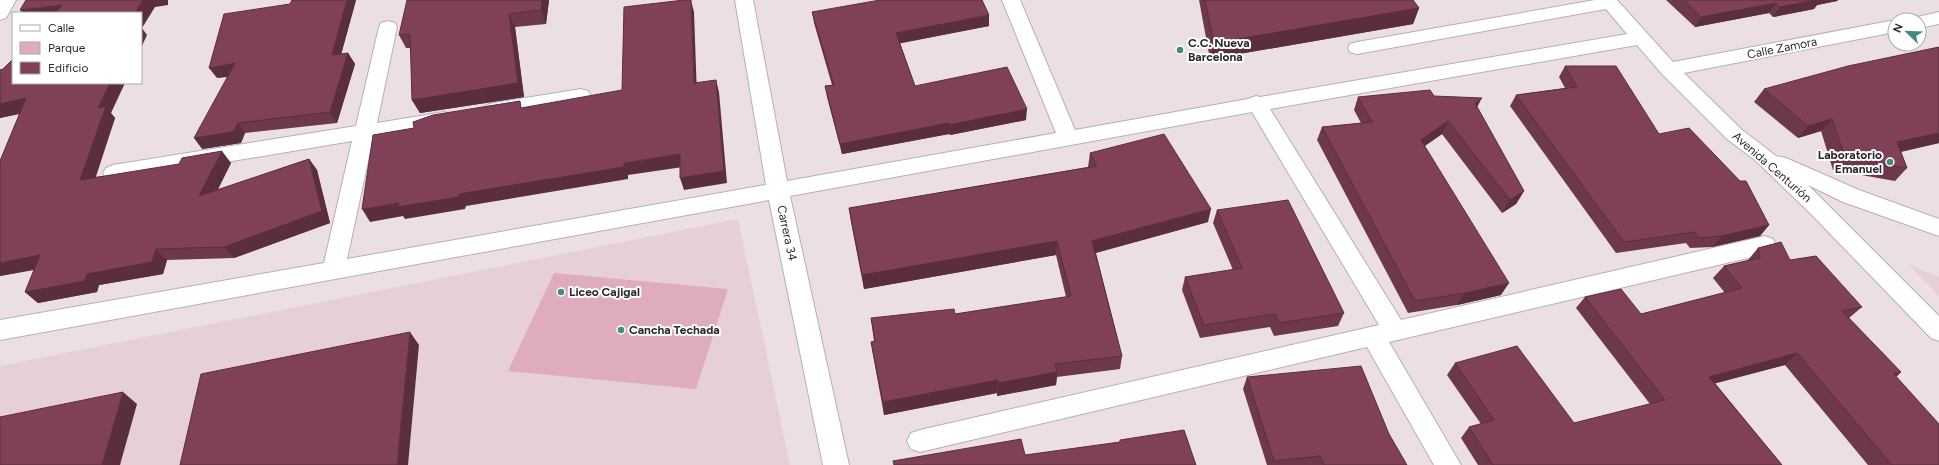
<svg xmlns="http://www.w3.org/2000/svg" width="1939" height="465" viewBox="0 0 1939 465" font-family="Figtree,sans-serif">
<rect width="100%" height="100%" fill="#ecdfe3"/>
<!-- built -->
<path fill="#e6d0d6" d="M738 219 790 465H0V366Z
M1908 264 1939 277V296Z"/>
<!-- green -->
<path fill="#deacbc" d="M554 273 728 289 696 389 508 371Z"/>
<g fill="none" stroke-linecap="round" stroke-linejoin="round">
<defs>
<path id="minor" d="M0 0H16L6 18 0 20Z
M735 0H753L787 181 1056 133 1002 0H1020L1075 130 1248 99 1256 96 1260 97 1627 34 1606 9 1357 54 1350 52 1348 48 1350 44 1357 42 1595 0H1617L1673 62 1895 20V32L1684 73 1741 129 1776 156 1786 158 1859 190 1939 219V236L1843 202 1808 185 1939 316V341L1931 338 1809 212 1755 160 1727 139 1662 74 1637 45 1270 109 1401 320 1765 236 1773 239 1776 245 1773 251 1765 254 1389 342 1461 465H1434L1367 347 920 452 911 449 907 441 911 433 920 430 1379 325 1252 112 790 196 849 465H823L769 200 0 340V320L324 263 352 141 113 181 106 178 103 173 106 168 113 165 356 126 379 27 381 23 388 21 395 23 397 27 377 123 444 112 451 114 454 119 451 124 444 126 373 138 347 259 766 185Z
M1939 12V24L1919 28V20H1911L1913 18Z
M581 89 588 91 591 96 588 101 494 117 487 115 484 110 487 105 494 103Z"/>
</defs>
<!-- minor casing -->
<use href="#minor" stroke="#baaeb1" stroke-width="2"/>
<!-- minor -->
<use href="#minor" fill="#fff" fill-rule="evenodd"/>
</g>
<!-- wall -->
<path fill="#6e384c" d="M356 0 341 54 348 53 355 64 337 123 245 133 241 143 202 149 227 77 217 78Z
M549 0 546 24 515 27 524 97 420 113 412 100 411 48H406L399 35Z
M1199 0H1413L1419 8 1413 24 1210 59Z
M1666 0H1838L1837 1 1817 5 1814 9 1773 17 1769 13 1695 27Z
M812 12 989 26 900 43 915 86 1026 120 950 135 949 134 842 154 827 97 825 86 832 85 814 23Z
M1565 66 1659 134 1769 225 1760 236 1712 247 1690 248 1686 243 1616 253 1510 106 1516 95 1565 88 1559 77Z
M3 69 111 113 115 118 95 177 231 163 217 190 309 159 317 170 330 223 234 258 167 260 163 274 99 285 97 292 38 303 25 292 34 270 0 276V161L20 114 0 118V70Z
M1764 89 1939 143 1901 152 1907 168 1895 181 1833 170 1821 131 1798 138 1754 102Z
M1434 96 1477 107 1524 191 1516 204 1502 213 1442 134 1424 146 1501 295 1457 305 1408 313 1317 140 1322 127 1361 123 1354 110 1358 97Z
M1090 153 1208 222 1096 253 1122 356 1120 369 1057 377 1056 385 997 396V393L884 415 873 355 871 342 874 341 871 318 955 314 1066 297 1056 255 864 289 851 222 849 208 1088 167Z
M1217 210 1344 313 1338 326 1274 336 1270 327 1200 338 1182 290 1185 277 1233 270 1213 223Z
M1758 248 1790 260 1862 307 1849 318 1901 372 1896 377 1939 465H1868L1785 365 1715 383 1782 465H1478L1461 438 1469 427 1481 424 1447 375 1455 363 1574 423 1650 404 1576 308 1585 297 1641 314 1725 293 1713 278 1724 266 1748 260Z
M1247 377 1389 434 1407 465H1267L1243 389Z"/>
<!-- shaded-wall -->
<path fill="#5a2e3e" d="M143 0H168V5L155 7 142 28 147 35 141 48V13H135Z
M347 0H356L338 66 332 55Z
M542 0H549L546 24 541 10Z
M691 0 694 12 697 96 694 83Z
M1815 0H1838L1837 1 1817 5 1814 9 1773 17 1780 7Z
M1776 3 1769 13 1695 27 1701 17Z
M62 5 69 13H23L20 10Z
M1419 8 1413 24 1210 59 1214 43Z
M509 14 515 27 524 97 420 113 412 100Z
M989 15V26L897 44 896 33Z
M348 53 355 64 337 123 330 112Z
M235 63 242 74 217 78 209 68Z
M716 80 719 92 727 183 684 190 680 178Z
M110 83H125L111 113 115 118 91 192 80 180 98 108Z
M26 98 37 109 0 118V104Z
M1482 98 1475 111V103Z
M1027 109 1026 120 950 135 949 125Z
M1832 119 1821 131 1798 138 1808 126Z
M1448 121 1442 134 1415 153 1421 140Z
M238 123 245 133 241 143 202 149 194 138Z
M949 123V134L842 154 840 144Z
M1939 133V143L1885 155 1897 142Z
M222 151 231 163 209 208 199 196Z
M680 154 683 167 628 175V179L466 206 465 209 405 219 403 216 370 222 362 209 399 203 459 194 624 163Z
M309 159 317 170 330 223 234 258 224 247Z
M1524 191 1516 204 1502 213 1510 200Z
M1211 209 1208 222 1091 254 1092 241Z
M1769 225 1760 236 1712 247 1721 236Z
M1057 241 1056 255 864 289 862 275Z
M156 249 167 260 163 274 99 285 97 292 38 303 25 292Z
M40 255 52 266 0 276V263Z
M1509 283 1501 295 1457 305 1465 293Z
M410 332 419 345 408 465H397Z
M1797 353 1785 365 1698 388 1709 377Z
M1057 372 1056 385 997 396 998 383Z
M1901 372 1888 384 1894 374Z
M998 380 997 393 884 415 883 402Z
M123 392 137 404 120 465H102Z"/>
<!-- building -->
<path fill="#804158" stroke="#5a2e3e" d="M26 0H143L135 13H55L62 5 20 10Z
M292 0H347L332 55 348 53 330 112 238 123 233 132 194 138 235 63 209 68 224 14 290 4Z
M407 0H542L541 10 509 14 518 83 412 100 410 34 399 35Z
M684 0H691L694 83 716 80 724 171 680 178V154L624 163V167L459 194V197L398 207 399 203 362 209 373 135 414 128 413 122 433 115 520 101 521 108 622 90 624 7Z
M880 0H982L989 15 896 33 915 86 1007 67 1027 109 949 125V123L840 144 825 86 834 85 812 12Z
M1205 0H1413L1419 8 1214 43Z
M1684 0H1816L1780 7 1776 3 1701 17Z
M1939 47V133L1897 142 1907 168 1845 157 1832 119 1808 126 1764 89 1848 66Z
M13 59V83H110L98 108 106 106 80 180 179 164 182 158 222 151 199 196 309 159 322 211 224 247 156 249 152 262 87 274 85 281 25 292 40 255 0 263V161L26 98 0 104V70L3 69Z
M1565 66H1616L1659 134 1689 128 1740 181H1746L1769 225 1721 236 1699 238 1695 232 1624 242 1516 95 1577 87Z
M1430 90 1434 96 1482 98 1475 103 1524 191 1510 200 1448 121 1421 140 1509 283 1465 293 1415 301 1322 127 1372 122 1358 97Z
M1164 134 1211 209 1092 241 1122 356 1055 364 1057 372 998 383V380L883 402 871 342 875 341 871 318 954 309 955 314 1071 296 1057 241 862 275 849 208 1097 166 1090 153Z
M1288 200 1344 313 1279 323 1275 314 1204 325 1185 277 1242 268 1217 210Z
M1781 242 1790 260 1816 256 1862 307 1842 311 1901 372 1894 374 1939 424V465H1892L1797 353 1709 377 1782 465H1493L1469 427 1494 420 1455 363 1517 346 1574 423 1665 400 1585 297 1621 289 1641 314 1742 288 1724 266 1760 258 1758 248Z
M410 332 397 465H180L201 374Z
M1361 366 1389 434 1407 465H1324L1320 456 1274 461 1247 377Z
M123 392 102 465H0V417Z
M1184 430 1196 465H894L893 461 1021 439 1025 455 1120 442V440Z"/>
<!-- markers -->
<g fill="#458a7f" stroke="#fff" stroke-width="1.5">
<circle cx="1180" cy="50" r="4"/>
<circle cx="1890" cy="162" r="4"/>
<circle cx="561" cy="292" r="4"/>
<circle cx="621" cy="330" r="4"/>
</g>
<g text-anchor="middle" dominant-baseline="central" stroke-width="4" stroke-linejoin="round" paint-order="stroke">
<!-- poi labels -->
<g font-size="12" font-weight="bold" fill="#2d2829" stroke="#fff" text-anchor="start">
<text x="1188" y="43">C.C. Nueva<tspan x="1188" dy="14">Barcelona</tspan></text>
<text x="1882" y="155" text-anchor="end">Laboratorio<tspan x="1882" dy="14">Emanuel</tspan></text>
<text x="569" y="292">Liceo Cajigal</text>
<text x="629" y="330">Cancha Techada</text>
</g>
<!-- street labels -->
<g font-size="12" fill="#2d2829" stroke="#fff">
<text transform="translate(1782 48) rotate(-11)">Calle Zamora</text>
<text transform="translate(1772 167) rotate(41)">Avenida Centurión</text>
<text transform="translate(787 233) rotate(78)">Carrera 34</text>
</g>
</g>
<!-- legend -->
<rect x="12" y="12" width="130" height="72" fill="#ffffff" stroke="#aba9a9"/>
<rect x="20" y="25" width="20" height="6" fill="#ffffff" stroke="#aba9a9"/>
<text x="48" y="32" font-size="12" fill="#2d2829">Calle</text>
<rect x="20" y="42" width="20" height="12" fill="#deacbc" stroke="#aba9a9"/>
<text x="48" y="52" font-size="12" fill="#2d2829">Parque</text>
<rect x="20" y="62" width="20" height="12" fill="#804158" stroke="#aba9a9"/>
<text x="48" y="72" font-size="12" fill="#2d2829">Edificio</text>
<!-- north arrow -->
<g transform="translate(1907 32) rotate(293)"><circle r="19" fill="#ffffff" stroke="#aba9a9"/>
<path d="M0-3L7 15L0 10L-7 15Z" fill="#458a7f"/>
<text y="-6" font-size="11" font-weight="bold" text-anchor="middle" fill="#2d2829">N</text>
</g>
</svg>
